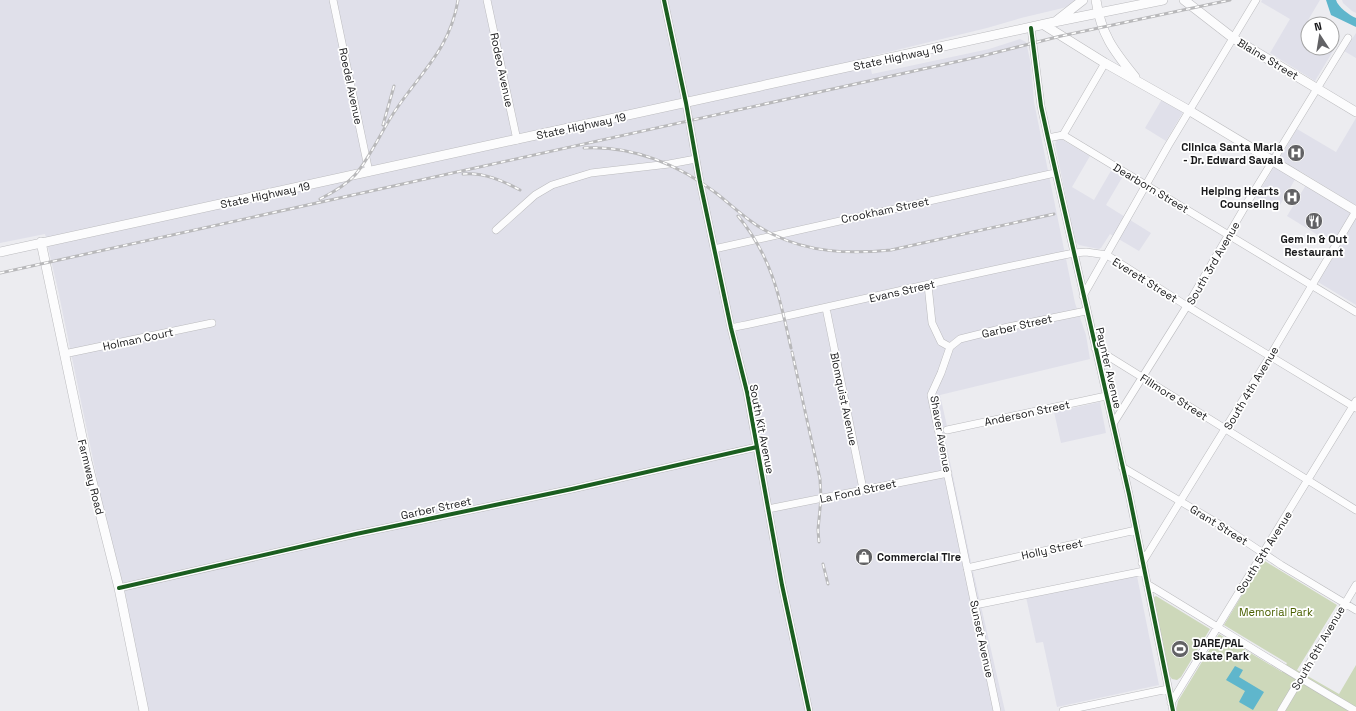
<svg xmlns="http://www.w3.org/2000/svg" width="1356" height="711" viewBox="0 0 1356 711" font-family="'Space Grotesk',sans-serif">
<rect width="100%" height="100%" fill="#ececf0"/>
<!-- built -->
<path fill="#e0e0ea" d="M0 0H1076L1075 3 1063 8 1021 18 987 28 868 57 872 74 989 49 1020 39 1026 42 1031 64 1034 102 1075 303 1086 335 1090 359 940 395 947 426 943 428 971 562 1005 711H145L58 290 45 234 0 243Z
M1262 0H1320L1304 27 1308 29V48H1332V43L1336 46 1315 81 1270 53 1290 19 1261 2Z
M1342 0H1356V13L1352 11 1343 3Z
M1356 33V58L1344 51Z
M1162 99 1183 112 1166 141 1145 128Z
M1356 118V305L1318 282 1339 248 1287 216 1306 185 1350 213 1355 205 1300 171 1277 210 1256 197 1297 129 1336 152Z
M1061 139 1090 156 1072 187 1094 200 1112 169 1123 176 1106 205 1151 233 1139 251 1110 234 1101 248 1099 249 1079 245 1075 242 1055 144 1057 140Z
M1100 402 1106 433 1061 443 1054 412Z
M1137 576 1159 685 1057 707 1043 642 1036 643 1026 597Z"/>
<!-- green -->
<path fill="#cdd8ba" d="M1263 560 1337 605 1297 670 1339 694 1356 665V711H1176L1178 701 1219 634 1282 672 1287 663 1224 625Z
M1156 596 1210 629 1181 677 1177 680 1172 679 1169 675 1153 599 1154 597Z"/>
<!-- water -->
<path fill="#5fb6cc" d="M1326 0H1336C1338 7 1349 15 1356 18V27L1331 15Z
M1235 666 1243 670 1239 677 1264 692 1253 710 1239 702 1245 691 1226 680Z"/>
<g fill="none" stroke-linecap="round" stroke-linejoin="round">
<defs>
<path id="minor" d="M333 0 369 172
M487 0 517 140
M664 0 686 103 700 182 731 328 747 392 782 585 809 711
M1031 28 1041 106 1048 138 1129 494 1173 711
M1063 135 1105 63
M1048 138 1063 135 1356 312
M496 230 535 195 552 185 591 173 669 164 696 159
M714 249 1055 173
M928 285 932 323 941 342 950 347
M1083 296 1168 146 1256 0
M826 308 863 489
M731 328C845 304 959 276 1074 253L1086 252 1107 255 1187 306 1356 408
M950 347 941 373 931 395 997 711
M950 347 960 339 1008 327 1086 311
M1095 348 1356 510
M64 354 212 323
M1113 424 1187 306 1250 198 1348 38
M947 430 1106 396
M1122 467 1224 527 1281 565 1356 610
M768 509 948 473
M1142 563 1270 356 1356 211
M967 568 1136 530
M1147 584C1217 626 1285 670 1356 711
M119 588 356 534 572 489 757 447
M975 605 1144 571
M1171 703 1356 401
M1063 711 1168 689
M1281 711 1356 585"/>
<path id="major" d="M1096 0C1101 34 1113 50 1135 77
M1184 0 1233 38 1356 112
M1055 22 1083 0
M1044 25 1105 63 1190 111 1356 211
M41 242 87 461 119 588 144 711
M0 252 1054 22 1163 0"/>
</defs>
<!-- minor casing -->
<use href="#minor" stroke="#bbbbbe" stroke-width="8"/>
<!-- major casing -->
<use href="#major" stroke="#bbbbbe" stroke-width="10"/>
<!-- minor -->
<use href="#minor" stroke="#fcfcfd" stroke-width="7"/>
<!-- major -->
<use href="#major" stroke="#fcfcfd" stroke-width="9"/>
<defs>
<path id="rail" d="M383 125 394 86
M584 148C632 145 679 165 716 193 735 208 751 224 772 234 810 253 850 254 891 250L1054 214
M463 174C484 172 503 181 520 190
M320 199C332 193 346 185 355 175 372 155 382 129 397 108 423 70 450 48 458 0
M738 216C772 257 780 298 791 348
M0 273 982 56 1061 36 1230 0
M792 352 820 479 821 498 818 530 819 542
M823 564 828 584"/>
</defs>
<!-- rail casing -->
<use href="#rail" stroke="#b8b8ba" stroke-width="3"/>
<!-- rail -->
<use href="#rail" stroke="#fff" stroke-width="1.5" stroke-dasharray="4.5" stroke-linecap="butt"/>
<defs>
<path id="cycleway" d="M664 0 686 103 700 182 731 328 747 392 782 585 809 711
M1031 28 1041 106 1048 138 1129 494 1173 711
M119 588 356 534 572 489 757 447"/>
</defs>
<!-- cycleway casing -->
<use href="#cycleway" stroke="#fff" stroke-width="6"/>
<!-- cycleway -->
<use href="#cycleway" stroke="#1b5e20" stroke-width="4"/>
</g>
<!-- icons -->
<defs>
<symbol id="hospital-disc" viewBox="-11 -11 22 22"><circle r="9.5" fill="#626265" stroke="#fff"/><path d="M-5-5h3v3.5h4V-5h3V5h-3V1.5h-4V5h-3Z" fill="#fff"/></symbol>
<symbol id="restaurant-disc" viewBox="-11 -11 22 22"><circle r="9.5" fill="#626265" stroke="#fff"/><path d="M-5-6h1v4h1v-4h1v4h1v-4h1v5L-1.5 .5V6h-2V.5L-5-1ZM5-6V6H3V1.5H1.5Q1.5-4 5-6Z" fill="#fff"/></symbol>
<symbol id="shop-disc" viewBox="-11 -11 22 22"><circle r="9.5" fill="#626265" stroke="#fff"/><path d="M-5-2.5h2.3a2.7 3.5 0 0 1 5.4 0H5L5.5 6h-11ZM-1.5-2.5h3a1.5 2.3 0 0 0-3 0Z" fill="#fff"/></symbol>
<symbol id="stadium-disc" viewBox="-11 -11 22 22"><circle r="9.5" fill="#626265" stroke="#fff"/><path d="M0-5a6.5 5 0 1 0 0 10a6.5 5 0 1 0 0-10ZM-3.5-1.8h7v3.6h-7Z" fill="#fff"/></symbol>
</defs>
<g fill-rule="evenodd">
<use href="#hospital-disc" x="1286" y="143" width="20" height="20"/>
<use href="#hospital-disc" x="1282" y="187" width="20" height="20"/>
<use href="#restaurant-disc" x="1304" y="211" width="20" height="20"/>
<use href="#shop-disc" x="854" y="547" width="20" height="20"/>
<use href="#stadium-disc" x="1170" y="639" width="20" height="20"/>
</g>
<g text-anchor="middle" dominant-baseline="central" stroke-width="3.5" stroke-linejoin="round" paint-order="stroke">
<!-- street labels -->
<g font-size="11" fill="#18181a" stroke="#fff">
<text transform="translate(898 57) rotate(-12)">State Highway 19</text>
<text transform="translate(1268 59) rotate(31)">Blaine Street</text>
<text transform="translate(502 70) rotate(78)">Rodeo Avenue</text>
<text transform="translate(351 86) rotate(78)">Roedel Avenue</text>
<text transform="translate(581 126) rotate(-12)">State Highway 19</text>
<text transform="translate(1151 188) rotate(31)">Dearborn Street</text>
<text transform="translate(265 195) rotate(-12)">State Highway 19</text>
<text transform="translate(885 210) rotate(-12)">Crookham Street</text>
<text transform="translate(1213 263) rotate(-60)">South 3rd Avenue</text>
<text transform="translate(1145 280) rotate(32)">Everett Street</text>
<text transform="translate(902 291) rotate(-13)">Evans Street</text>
<text transform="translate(1017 326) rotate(-13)">Garber Street</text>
<text transform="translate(138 339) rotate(-12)">Holman Court</text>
<text transform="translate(1109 368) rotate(77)">Paynter Avenue</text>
<text transform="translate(1251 388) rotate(-59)">South 4th Avenue</text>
<text transform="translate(1174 397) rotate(32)">Fillmore Street</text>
<text transform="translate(844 399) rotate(78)">Blomquist Avenue</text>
<text transform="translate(1027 413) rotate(-12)">Anderson Street</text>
<text transform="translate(762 429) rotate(79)">South Kit Avenue</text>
<text transform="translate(941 434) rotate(80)">Shaver Avenue</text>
<text transform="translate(91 477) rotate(76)">Farmway Road</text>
<text transform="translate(858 491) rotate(-12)">La Fond Street</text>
<text transform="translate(436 508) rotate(-12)">Garber Street</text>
<text transform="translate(1219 525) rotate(32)">Grant Street</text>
<text transform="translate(1052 549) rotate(-12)">Holly Street</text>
<text transform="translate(1264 552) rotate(-58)">South 5th Avenue</text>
<text transform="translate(982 639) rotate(78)">Sunset Avenue</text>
<text transform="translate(1318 648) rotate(-60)">South 6th Avenue</text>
</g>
<!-- poi labels -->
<g font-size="11" font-weight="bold" fill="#18181a" stroke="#fff" text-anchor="end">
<text x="1283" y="147">Clinica Santa Maria<tspan x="1283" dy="13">- Dr. Edward Savala</tspan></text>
<text x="1279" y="191">Helping Hearts<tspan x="1279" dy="13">Counseling</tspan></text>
<text x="1314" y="239" text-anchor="middle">Gem In &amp; Out<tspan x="1314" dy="13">Restaurant</tspan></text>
<text x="877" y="557" text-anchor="start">Commercial Tire</text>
<text x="1193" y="643" text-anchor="start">DARE/PAL<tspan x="1193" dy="13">Skate Park</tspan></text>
</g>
<!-- park labels -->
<g font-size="11" fill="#4a6001" stroke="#fff">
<text x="1276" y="612">Memorial Park</text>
</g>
</g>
<!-- north arrow -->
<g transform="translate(1320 36) rotate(348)"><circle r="19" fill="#ffffff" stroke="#a3a3a3"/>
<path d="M0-3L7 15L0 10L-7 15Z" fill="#626265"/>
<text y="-6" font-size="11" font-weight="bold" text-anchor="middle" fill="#18181a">N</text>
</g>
</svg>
